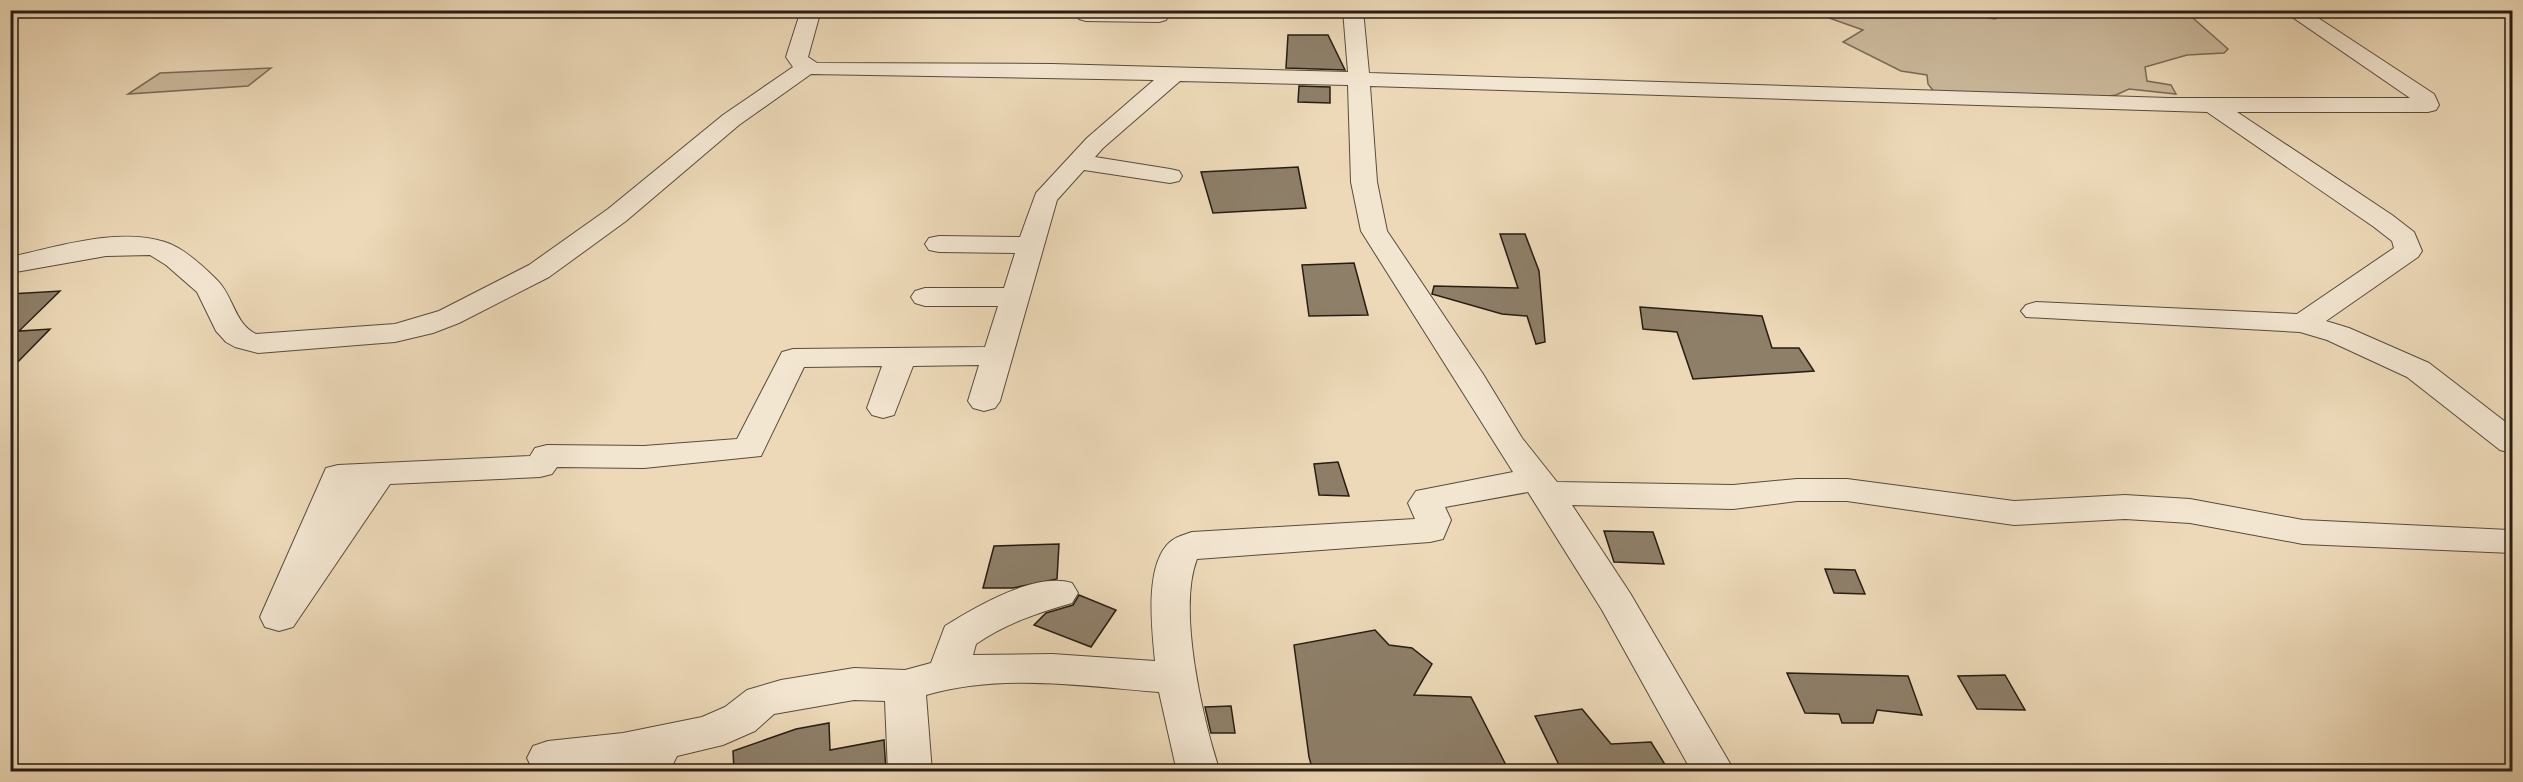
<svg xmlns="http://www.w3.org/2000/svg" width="2523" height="782" viewBox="0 0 2523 782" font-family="'IM FELL English',serif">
<rect width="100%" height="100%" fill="#edd9b8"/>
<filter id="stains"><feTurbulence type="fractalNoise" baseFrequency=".00333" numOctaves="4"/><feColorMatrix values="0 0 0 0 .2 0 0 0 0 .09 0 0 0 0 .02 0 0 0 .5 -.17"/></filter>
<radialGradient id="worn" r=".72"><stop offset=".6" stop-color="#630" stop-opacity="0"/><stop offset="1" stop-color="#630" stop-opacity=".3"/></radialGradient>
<!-- green -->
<path fill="#cbb99c" stroke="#796b58" stroke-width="1.5" d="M1838 10 1949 11 1995 19 2010 10 2185 11 2228 49 2224 53 2187 55 2145 67 2147 81 2171 85 2176 94 2129 89 2116 95 2095 98 1935 93 1928 84 1927 75 1901 71 1843 42 1863 30 1829 18Z
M271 68 248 86 128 94 160 73Z"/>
<!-- building -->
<path fill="#8e7f69" stroke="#271d13" stroke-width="1.5" d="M1288 35H1328L1345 70 1286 68Z
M1299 86 1330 87V103L1298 102Z
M1298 167 1306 208 1213 213 1201 172Z
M1500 234H1525L1539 271 1545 342 1536 344 1527 316 1502 314 1432 294 1434 286 1518 288Z
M1354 263 1368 315 1309 316 1302 265Z
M60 291 19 331 50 329 10 370V294Z
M1640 307 1762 316 1772 348H1799L1814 371 1693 379 1677 332 1643 329Z
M1338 462 1349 496 1319 495 1314 464Z
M1604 531 1653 532 1664 564 1614 562Z
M1059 544 1057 579 1013 588H983L994 546Z
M1825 569 1855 570 1865 594 1834 593Z
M1079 595 1116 610 1091 647 1034 625 1046 613 1073 605Z
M1375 630 1389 645 1412 648 1432 664 1414 695 1471 697 1509 771H1313L1309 757 1294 645Z
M1787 673 1908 676 1922 715 1877 710 1873 723H1842L1839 714 1805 713Z
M2005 675 2025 710 1977 709 1958 676Z
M1231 706 1235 733H1211L1205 707Z
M1582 709 1611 744 1651 742 1669 771H1562L1535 716Z
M829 723 830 750 884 740 886 771H734L733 751 796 729Z"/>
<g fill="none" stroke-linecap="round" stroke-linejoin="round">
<defs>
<path id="minor" d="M801 10H821L808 57 817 63 1052 64 1348 72 1343 10H1363L1369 73 2169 98H2410L2282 10H2306L2434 94 2439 105 2436 110 2428 112H2237L2392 215 2414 232 2422 251 2418 257 2326 321 2349 328 2429 363 2512 427V453L2500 450 2407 377 2327 340 2300 332 2026 317 2021 311 2026 305 2036 302 2297 314 2394 248 2392 241 2374 227 2207 112 1370 86 1377 182 1387 231 1483 374 1522 438 1557 482 1733 485 1797 479H1847L2014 501 2125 495 2190 499 2303 520 2509 530 2512 531V553L2303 544 2190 523 2125 519 2014 525 1847 501H1797L1733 509 1572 505 1630 593 1735 772H1692L1602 610 1528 492 1445 507 1451 520 1443 539 1430 542 1197 559C1177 610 1203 720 1220 772H1177L1159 692C1083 686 1001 673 926 695L932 772H888L885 701 854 700 774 714 755 731 723 745 677 756 669 772H626L628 766 584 772H536L533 770 527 758 533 746 548 741 623 733 702 717 725 707 747 690 781 680 854 668 905 670 931 663 945 626C977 606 1035 572 1072 583L1078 593 1072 603C1037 613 1007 623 976 644L973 655 1052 654 1155 661C1152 629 1144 565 1170 542 1177 536 1184 535 1192 532L1415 519 1408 503 1416 491 1513 472 1361 231 1351 182 1348 85 1180 81 1103 148 1095 157 1170 169 1179 171 1182 176 1179 181 1170 183 1084 170 1057 200 1000 401 995 408 984 411 973 408 968 401 979 365 913 366 894 415 883 418 872 415 867 408 882 366 804 367 761 456 644 468 557 467 552 474 540 477 390 484 293 627 279 631 265 627 260 617 326 468 338 465 530 456 535 448 547 445 644 446 737 439 782 352 793 349 985 347 998 306H925L915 303 911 297 915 291 925 288H1004L1015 253 939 252 929 250 925 244 929 238 939 236 1020 237 1036 193 1087 138 1154 80 811 74 739 125 626 221 549 277 459 323 433 333 395 342 258 353 235 347 226 342 216 331 197 292 166 265 150 255 106 256 10 273V257C58 247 117 227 165 242 184 248 203 266 217 280 234 297 234 323 256 334L395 324 439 311 529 265 608 209 723 115 793 67 786 57Z
M1072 10H1171L1166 20 1159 22 1086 21 1079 19Z"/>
</defs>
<!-- minor casing -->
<use href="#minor" stroke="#584c3c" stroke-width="2"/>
<!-- minor -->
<use href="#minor" fill="#f3e6d1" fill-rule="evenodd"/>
</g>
<!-- margin -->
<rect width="2523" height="782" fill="none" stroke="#edd9b8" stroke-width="36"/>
<rect x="12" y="12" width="2499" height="758" fill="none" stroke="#271d13" stroke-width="3"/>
<rect x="18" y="18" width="2487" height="746" fill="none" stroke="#271d13" stroke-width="1.5"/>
<rect width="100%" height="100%" filter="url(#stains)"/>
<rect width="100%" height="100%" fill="url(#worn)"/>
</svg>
